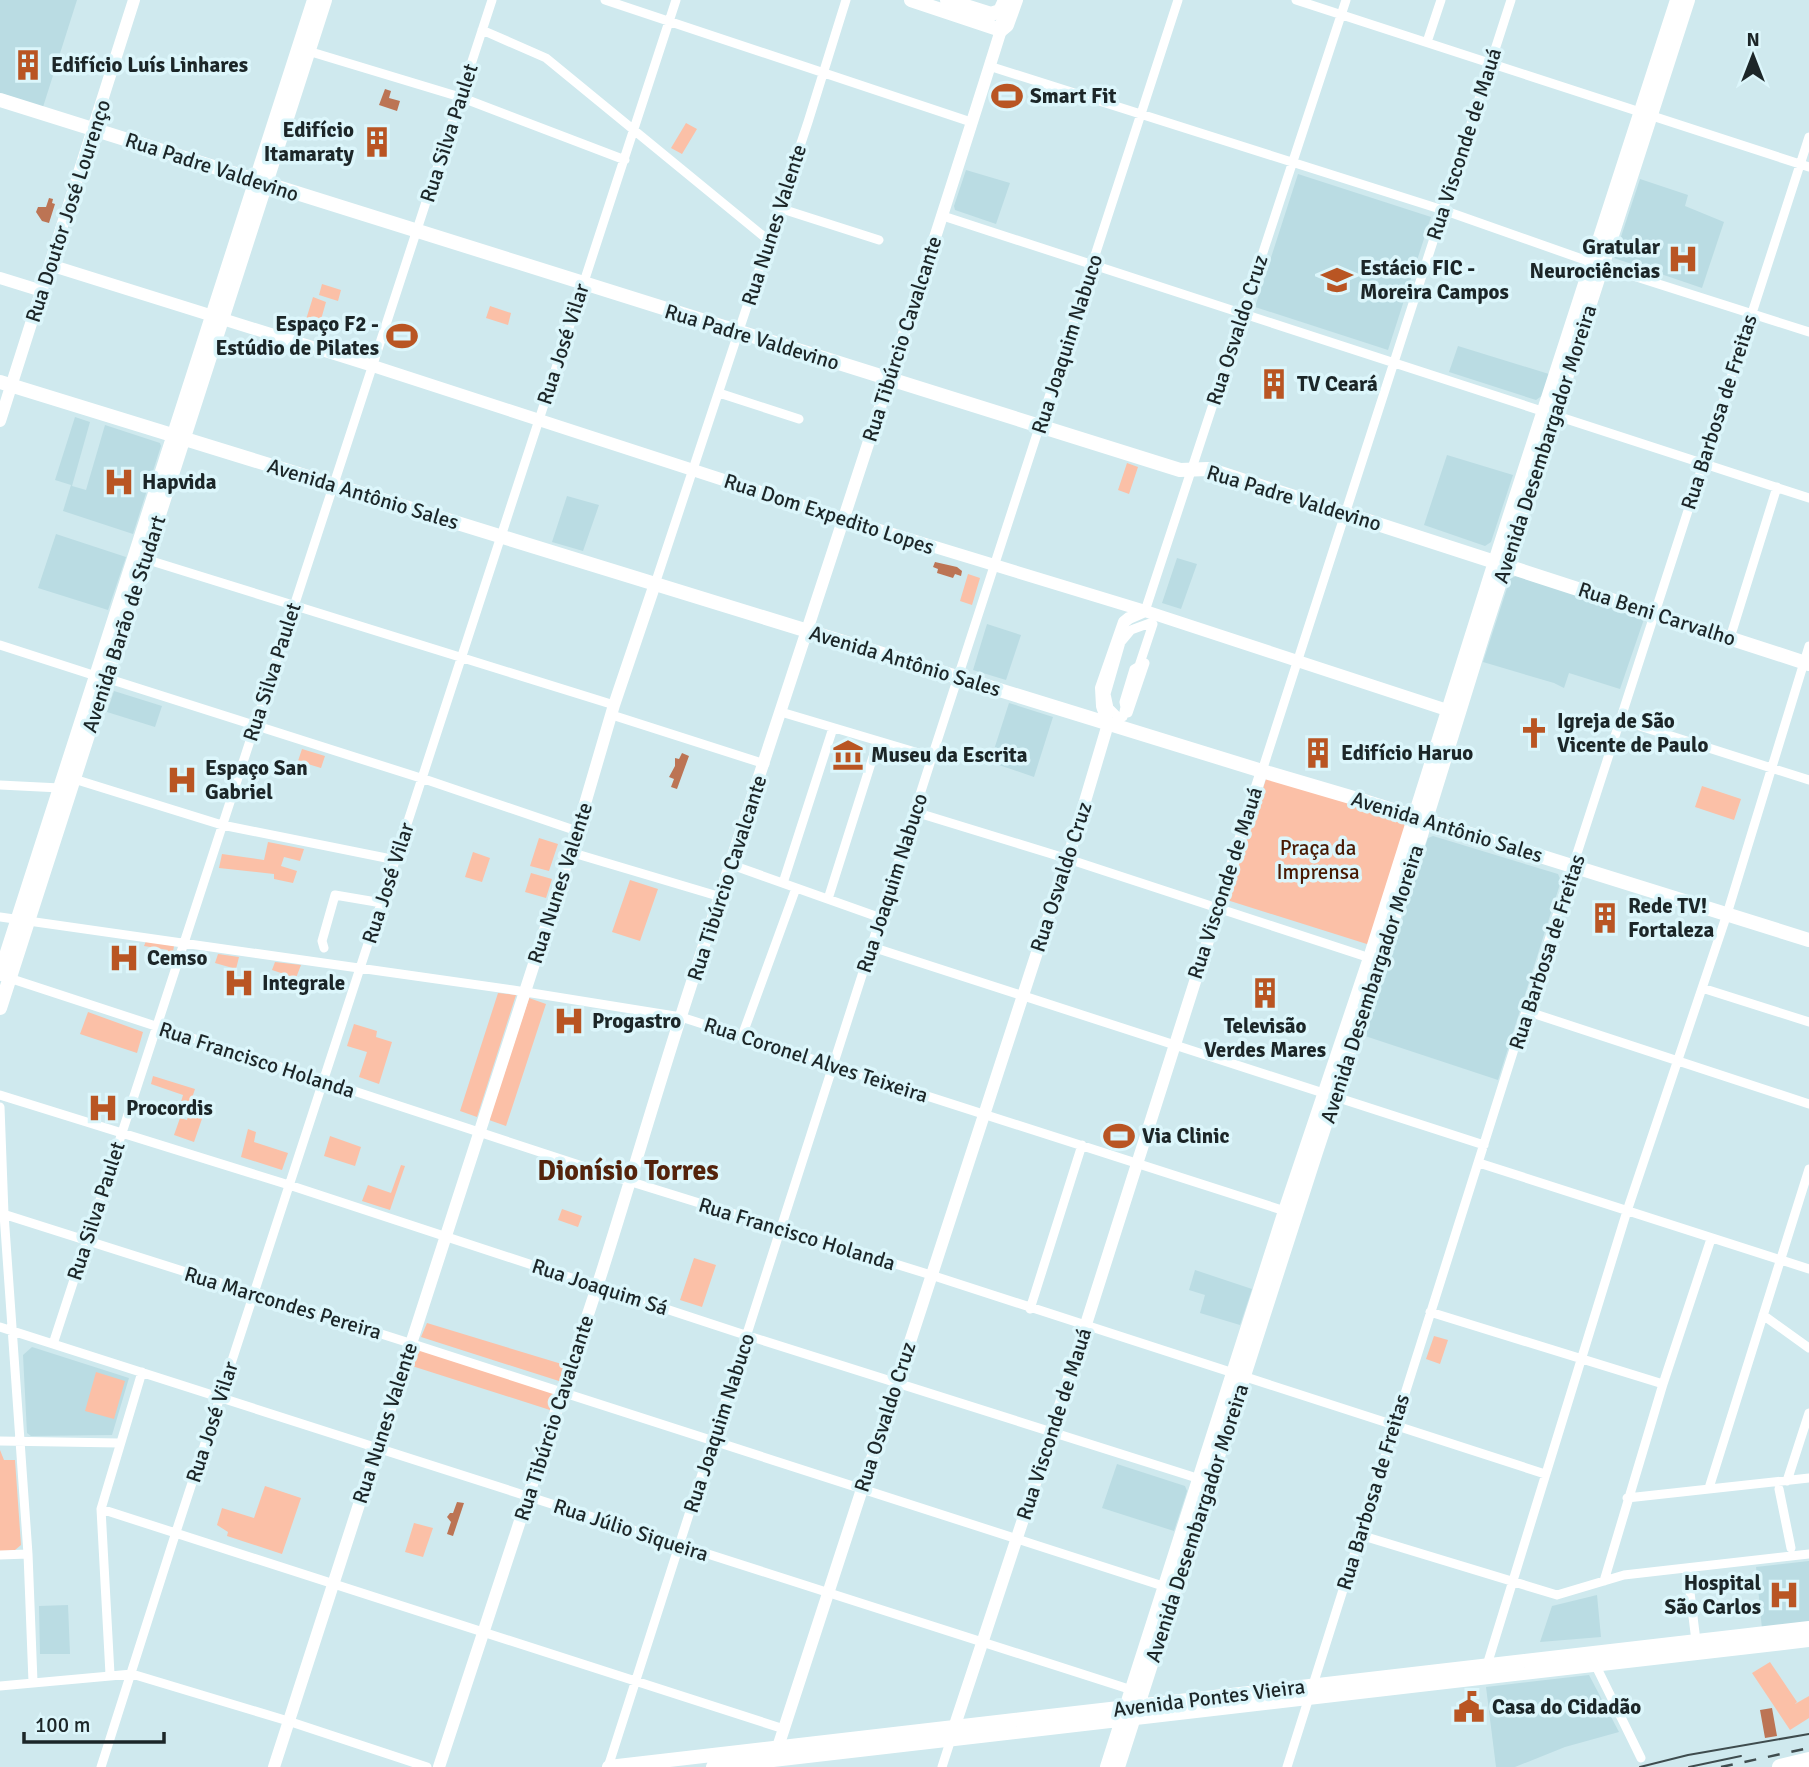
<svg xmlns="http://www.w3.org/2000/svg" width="1809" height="1767" viewBox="0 0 1809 1767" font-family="Signika,sans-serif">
<rect width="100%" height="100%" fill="#cfe9ee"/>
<!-- built -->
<path fill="#badce3" d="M0 0H77L43 107 0 93Z
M966 170 1010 183 996 224 955 210 954 206Z
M1298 174 1431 217 1388 350 1255 307Z
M1640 179 1688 195 1685 206 1724 222 1702 288 1614 258Z
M1458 346 1549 374 1543 395 1536 400 1449 372Z
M75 417 90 422 72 486 86 490 105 425 160 443 161 446 133 534 63 511 71 485 55 480Z
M1447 455 1513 475 1491 542 1485 546 1424 525Z
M567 496 599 505 583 551 552 542Z
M56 534 126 557 108 610 38 588Z
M1177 558 1197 564 1181 609 1162 603Z
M1516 576 1642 615 1644 619 1620 689 1569 673 1564 688 1554 683 1483 662 1510 579Z
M987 624 1021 635 1006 680 973 670Z
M114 691 162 706 155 727 107 712Z
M1009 703 1053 717 1034 777 990 762Z
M1433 836 1558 874 1561 881 1498 1080 1365 1036 1428 838Z
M1195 1270 1252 1289 1240 1325 1200 1313 1205 1295 1189 1290Z
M32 1347 129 1378 112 1435 31 1436 27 1433 23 1355Z
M1117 1464 1185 1486 1187 1491 1174 1531 1102 1508Z
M1809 1561V1624L1762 1629 1756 1567Z
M1597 1595 1601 1637 1540 1642 1552 1606Z
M68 1605 70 1654H40L39 1606Z
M1589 1675 1619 1732 1565 1747 1515 1767H1496L1486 1687Z"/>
<!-- green -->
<path fill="#fbc0a7" d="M686 123 697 129 682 154 671 148Z
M322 284 341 290 338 301 319 295Z
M313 297 326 302 318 330 304 326Z
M490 306 511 313 508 325 486 318Z
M1127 463 1138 467 1129 494 1118 490Z
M968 574 980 578 972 605 960 601Z
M302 749 325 756 321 768 298 761Z
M1267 776 1409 821 1370 945 1227 900Z
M1702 786 1741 799 1734 820 1695 807Z
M539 838 558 844 549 871 530 866Z
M268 842 304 849 300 861 284 857 281 866 297 871 293 883 274 879V874L219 868 222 854 264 860Z
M473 852 490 858 482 882 465 877Z
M531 873 552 879 546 898 525 892Z
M630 880 658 889 640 941 612 932Z
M146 941 174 946 171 964 165 961 168 950 144 946Z
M218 954 239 957 236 969 215 963Z
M275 962 301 965 296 978 272 970Z
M498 993 516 995 477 1117 460 1111Z
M529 998 546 1004 506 1126 489 1120Z
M88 1012 143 1032 137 1053 80 1034Z
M354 1024 377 1031 376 1037 392 1042 379 1084 359 1077 367 1052 347 1046Z
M153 1076 195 1089 190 1104 181 1102 183 1095 151 1084Z
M192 1103 205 1110 194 1142 174 1135 180 1118 187 1120Z
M248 1129 256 1132 254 1142 288 1153 282 1170 241 1157Z
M330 1136 361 1147 355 1166 324 1156Z
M401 1165 405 1166 390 1210 362 1201 368 1185 391 1193Z
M562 1209 582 1216 578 1227 558 1220Z
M694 1258 716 1265 702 1307 680 1300Z
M427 1323 565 1365 559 1381 421 1337Z
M1434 1336 1448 1340 1440 1364 1426 1359Z
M417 1349 555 1393 550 1410 412 1366Z
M96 1372 125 1381 114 1419 85 1411Z
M0 1450 4 1460H15L21 1545 15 1550 0 1552Z
M265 1486 301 1498 282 1554 227 1536 228 1532 217 1525 222 1508 254 1518Z
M414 1523 433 1528 423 1557 405 1552Z
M1770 1662 1797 1702 1795 1704 1809 1696V1718L1790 1730 1752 1673Z"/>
<!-- water -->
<path fill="#bc7454" d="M385 89 391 91 389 98 400 101 397 111 379 105Z
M49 198 53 199 52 203 55 204 49 223 42 221 36 212 38 207H46Z
M935 562 957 567 962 571 961 576 955 574 953 578 937 573 938 569 933 567Z
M682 753 689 756 677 789 671 787 674 779 669 777 675 766V758L679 759Z
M457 1502 464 1503 453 1536 447 1534 451 1522 447 1517 450 1513H453Z
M1772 1708 1777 1736 1765 1738 1760 1710Z"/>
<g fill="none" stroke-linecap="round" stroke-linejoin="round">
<!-- street -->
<path stroke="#fff" stroke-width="9" d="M605 0 971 122
M1296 0 1809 167
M482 30 546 58 768 240
M1427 42 1441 0
M308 51 460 97 625 160
M989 66 1443 210 1602 266 1809 332
M779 208 879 240
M943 216 1809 498
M719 393 799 419
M145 559 614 705
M655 584 808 122 846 0
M1145 611 1346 0
M1150 623 1153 624 1139 666 1134 669 1124 702 1125 707 1123 717 1119 718 1109 708 1106 694 1121 642 1131 630Z
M1730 638 1777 487
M0 645 96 676
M106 678 430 781 577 831
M781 712 932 757
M1128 713 1145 663
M612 715 765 764
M1621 720 1809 780
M1262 771 1511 0
M0 785 60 788 74 779 222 825 396 860
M915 812 1068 859 1370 958
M570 852 721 897
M732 865 881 918
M783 883 833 728
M828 899 878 741
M0 917 513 990 681 1017 1285 1211
M872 947 1484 1145
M324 948 322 941 335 895 382 903
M9 978 622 1179 931 1275 1545 1474
M1702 988 1809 1022
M1526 1011 1809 1104
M742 1036 796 888
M0 1095 289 1185 736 1332 1200 1479
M0 1107 4 1214 28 1554 33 1682
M1479 1163 1809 1269
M0 1213 419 1346 1166 1587
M1030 1309 1082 1145
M1430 1312 1663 1384
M1763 1315 1809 1348
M0 1327 1135 1691
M53 1344 492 0
M0 1441 119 1443
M1787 1481 1809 1413
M1709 1488 1809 1169
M1779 1489 1791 1548
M1627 1498 1809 1478
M101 1509 784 1729
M1360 1535 1557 1595 1624 1575 1809 1554
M0 1555 28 1554
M1687 1568 1696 1641
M1604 1581 1663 1384 1711 1239
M1594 1662 1641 1758
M1487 1665 1627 1211 1727 914 1809 646
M110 1674 101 1509 142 1372
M0 1686 132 1674 288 1721 427 1767
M101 1767 176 1532 676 0
M608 1767 932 757 1178 0
M942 1767 951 1739
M1287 1767 1526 1011 1809 137"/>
<!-- secondary -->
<path stroke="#fff" stroke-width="12" d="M50 265 373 366 853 522 1145 611 1447 710
M0 278 42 291
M0 421 134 0
M952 1734 1046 1450 1262 771
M776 1753 1072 845 1108 724 1102 706 1101 688 1124 622 1129 618 1145 611
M274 1767 577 831 614 705 655 584
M439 1767C491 1607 544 1447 597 1287 626 1197 652 1106 681 1016 787 687 898 360 1001 30L1002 21"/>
<!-- primary -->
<path stroke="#fff" stroke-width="14" d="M911 0 1001 30 1007 25 1016 0
M947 0 991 14 1000 11 1005 0
M0 100 1180 470 1208 469 1809 664
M0 382 1262 771 1364 801 1809 940
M0 974 314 0
M0 1008 325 0
M609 1767 1809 1628
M713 1767 1809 1640
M1107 1767 1285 1211 1370 958 1499 549 1677 0
M1118 1767 1316 1152 1421 835 1483 635 1688 0"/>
<!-- highway -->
<path stroke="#fff" stroke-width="16" d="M1780 1767 1809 1760"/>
<!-- tram -->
<path stroke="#3f4c4e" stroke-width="2" d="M1640 1767 1688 1755 1809 1734
M1689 1767 1741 1756"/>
<!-- rail -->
<path stroke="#3f4c4e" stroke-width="2.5" stroke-dasharray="12 12" stroke-linecap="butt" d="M1721 1767 1809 1748"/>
</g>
<!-- icons -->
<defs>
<symbol id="building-bare" viewBox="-9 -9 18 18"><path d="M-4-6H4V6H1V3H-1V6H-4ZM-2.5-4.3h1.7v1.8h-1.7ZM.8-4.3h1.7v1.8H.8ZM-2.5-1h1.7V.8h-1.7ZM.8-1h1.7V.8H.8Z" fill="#b95523" stroke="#dcf6fb" stroke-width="2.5" paint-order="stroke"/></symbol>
<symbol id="stadium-bare" viewBox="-9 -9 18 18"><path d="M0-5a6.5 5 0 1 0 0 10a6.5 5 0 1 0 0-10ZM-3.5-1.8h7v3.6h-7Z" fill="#b95523" stroke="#dcf6fb" stroke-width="2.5" paint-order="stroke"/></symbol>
<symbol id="hospital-bare" viewBox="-9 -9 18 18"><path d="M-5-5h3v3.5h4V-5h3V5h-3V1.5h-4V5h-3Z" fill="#b95523" stroke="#dcf6fb" stroke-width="2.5" paint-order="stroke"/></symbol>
<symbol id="university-bare" viewBox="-9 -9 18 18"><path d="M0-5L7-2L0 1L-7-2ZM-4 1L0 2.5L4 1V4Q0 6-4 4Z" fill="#b95523" stroke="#dcf6fb" stroke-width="2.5" paint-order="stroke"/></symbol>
<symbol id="church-bare" viewBox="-9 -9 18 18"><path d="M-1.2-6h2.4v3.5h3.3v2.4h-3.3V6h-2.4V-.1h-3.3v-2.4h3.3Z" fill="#b95523" stroke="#dcf6fb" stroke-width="2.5" paint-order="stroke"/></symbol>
<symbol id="museum-bare" viewBox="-9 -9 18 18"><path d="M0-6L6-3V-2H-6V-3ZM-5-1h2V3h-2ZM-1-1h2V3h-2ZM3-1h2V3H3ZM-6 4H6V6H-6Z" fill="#b95523" stroke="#dcf6fb" stroke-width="2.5" paint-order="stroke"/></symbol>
<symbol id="civic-bare" viewBox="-9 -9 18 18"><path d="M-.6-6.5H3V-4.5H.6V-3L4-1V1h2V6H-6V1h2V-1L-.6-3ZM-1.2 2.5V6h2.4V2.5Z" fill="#b95523" stroke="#dcf6fb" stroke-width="2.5" paint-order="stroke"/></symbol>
</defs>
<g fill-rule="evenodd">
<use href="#building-bare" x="6" y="43" width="44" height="44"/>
<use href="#stadium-bare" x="985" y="74" width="44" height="44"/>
<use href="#building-bare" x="355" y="120" width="44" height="44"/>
<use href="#hospital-bare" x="1661" y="237" width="44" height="44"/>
<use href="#university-bare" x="1315" y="258" width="44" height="44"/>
<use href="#stadium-bare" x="380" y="314" width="44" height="44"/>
<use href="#building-bare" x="1252" y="362" width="44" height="44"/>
<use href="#hospital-bare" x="97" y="460" width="44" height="44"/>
<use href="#church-bare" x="1512" y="711" width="44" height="44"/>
<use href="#building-bare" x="1296" y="731" width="44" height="44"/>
<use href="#museum-bare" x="826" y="733" width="44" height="44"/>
<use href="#hospital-bare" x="160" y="758" width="44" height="44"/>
<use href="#building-bare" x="1583" y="896" width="44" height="44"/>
<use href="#hospital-bare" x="102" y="936" width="44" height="44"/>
<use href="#hospital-bare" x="217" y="961" width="44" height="44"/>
<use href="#building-bare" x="1243" y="971" width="44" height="44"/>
<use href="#hospital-bare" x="547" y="999" width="44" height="44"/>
<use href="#hospital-bare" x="81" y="1086" width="44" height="44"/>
<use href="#stadium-bare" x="1097" y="1114" width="44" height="44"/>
<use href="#hospital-bare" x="1762" y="1573" width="44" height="44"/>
<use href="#civic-bare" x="1447" y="1685" width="44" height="44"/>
</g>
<g text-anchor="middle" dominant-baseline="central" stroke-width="7" stroke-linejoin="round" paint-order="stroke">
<!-- poi labels -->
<g font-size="21" font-weight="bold" fill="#1c2628" stroke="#dcf6fb" text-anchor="start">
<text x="51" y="65">Edifício Luís Linhares</text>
<text x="1030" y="96">Smart Fit</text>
<text x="354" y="130" text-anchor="end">Edifício<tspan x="354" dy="24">Itamaraty</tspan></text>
<text x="1660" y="247" text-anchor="end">Gratular<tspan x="1660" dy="24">Neurociências</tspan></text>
<text x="1360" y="268">Estácio FIC -<tspan x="1360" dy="24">Moreira Campos</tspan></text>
<text x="379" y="324" text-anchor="end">Espaço F2 -<tspan x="379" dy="24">Estúdio de Pilates</tspan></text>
<text x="1297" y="384">TV Ceará</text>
<text x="142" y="482">Hapvida</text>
<text x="1557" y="721">Igreja de São<tspan x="1557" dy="24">Vicente de Paulo</tspan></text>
<text x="1341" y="753">Edifício Haruo</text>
<text x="871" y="755">Museu da Escrita</text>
<text x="205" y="768">Espaço San<tspan x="205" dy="24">Gabriel</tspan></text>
<text x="1628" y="906">Rede TV!<tspan x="1628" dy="24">Fortaleza</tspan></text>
<text x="147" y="958">Cemso</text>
<text x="262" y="983">Integrale</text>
<text x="592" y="1021">Progastro</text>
<text x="1265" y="1026" text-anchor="middle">Televisão<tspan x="1265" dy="24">Verdes Mares</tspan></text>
<text x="126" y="1108">Procordis</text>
<text x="1142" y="1136">Via Clinic</text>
<text x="1761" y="1583" text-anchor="end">Hospital<tspan x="1761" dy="24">São Carlos</tspan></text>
<text x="1492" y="1707">Casa do Cidadão</text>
</g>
<!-- street labels -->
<g font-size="21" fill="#1c2628" stroke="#dcf6fb">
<text transform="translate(449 133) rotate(-72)">Rua Silva Paulet</text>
<text transform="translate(1464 144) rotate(-72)">Rua Visconde de Mauá</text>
<text transform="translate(212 167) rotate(18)">Rua Padre Valdevino</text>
<text transform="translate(68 211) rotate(-72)">Rua Doutor José Lourenço</text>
<text transform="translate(774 225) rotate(-72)">Rua Nunes Valente</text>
<text transform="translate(1237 330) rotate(-72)">Rua Osvaldo Cruz</text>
<text transform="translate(752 337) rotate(17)">Rua Padre Valdevino</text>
<text transform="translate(902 339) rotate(-72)">Rua Tibúrcio Cavalcante</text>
<text transform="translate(563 344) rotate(-72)">Rua José Vilar</text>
<text transform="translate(1067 344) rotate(-72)">Rua Joaquim Nabuco</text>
<text transform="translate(1719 412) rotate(-72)">Rua Barbosa de Freitas</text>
<text transform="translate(1545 444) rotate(-72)">Avenida Desembargador Moreira</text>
<text transform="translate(363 494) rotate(17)">Avenida Antônio Sales</text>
<text transform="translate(1294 498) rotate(17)">Rua Padre Valdevino</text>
<text transform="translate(829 514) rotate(18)">Rua Dom Expedito Lopes</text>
<text transform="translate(1657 614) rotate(18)">Rua Beni Carvalho</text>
<text transform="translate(124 624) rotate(-72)">Avenida Barão de Studart</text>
<text transform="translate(905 661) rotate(17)">Avenida Antônio Sales</text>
<text transform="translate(272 672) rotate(-72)">Rua Silva Paulet</text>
<text transform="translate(1447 827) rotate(17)">Avenida Antônio Sales</text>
<text transform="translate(1061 877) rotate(-72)">Rua Osvaldo Cruz</text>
<text transform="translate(727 878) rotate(-72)">Rua Tibúrcio Cavalcante</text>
<text transform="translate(388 883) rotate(-72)">Rua José Vilar</text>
<text transform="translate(560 883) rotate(-72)">Rua Nunes Valente</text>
<text transform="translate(892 883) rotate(-72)">Rua Joaquim Nabuco</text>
<text transform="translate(1225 883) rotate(-72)">Rua Visconde de Mauá</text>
<text transform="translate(1547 952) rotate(-72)">Rua Barbosa de Freitas</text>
<text transform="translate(1372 984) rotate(-72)">Avenida Desembargador Moreira</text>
<text transform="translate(257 1060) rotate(18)">Rua Francisco Holanda</text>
<text transform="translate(816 1060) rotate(18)">Rua Coronel Alves Teixeira</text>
<text transform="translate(96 1211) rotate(-72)">Rua Silva Paulet</text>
<text transform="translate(797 1234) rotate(17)">Rua Francisco Holanda</text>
<text transform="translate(600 1287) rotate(18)">Rua Joaquim Sá</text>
<text transform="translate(283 1303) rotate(17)">Rua Marcondes Pereira</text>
<text transform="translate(885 1417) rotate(-72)">Rua Osvaldo Cruz</text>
<text transform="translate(554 1418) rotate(-72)">Rua Tibúrcio Cavalcante</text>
<text transform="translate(212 1422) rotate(-72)">Rua José Vilar</text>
<text transform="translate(385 1423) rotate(-72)">Rua Nunes Valente</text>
<text transform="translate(719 1423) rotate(-72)">Rua Joaquim Nabuco</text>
<text transform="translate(1054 1424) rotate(-72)">Rua Visconde de Mauá</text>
<text transform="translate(1373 1492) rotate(-73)">Rua Barbosa de Freitas</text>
<text transform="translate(1197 1523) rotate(-72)">Avenida Desembargador Moreira</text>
<text transform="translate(631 1530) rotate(18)">Rua Júlio Siqueira</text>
<text transform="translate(1209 1698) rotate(-7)">Avenida Pontes Vieira</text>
</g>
<!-- park labels -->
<g font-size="21" fill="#481902" stroke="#dcf6fb">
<text x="1318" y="848">Praça da<tspan x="1318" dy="24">Imprensa</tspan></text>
</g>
<!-- district labels -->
<g font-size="28" font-weight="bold" fill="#54230c" stroke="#dcf6fb">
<text x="628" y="1171">Dionísio Torres</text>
</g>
</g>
<!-- north arrow -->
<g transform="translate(1753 56)" stroke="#dcf6fb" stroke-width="5" paint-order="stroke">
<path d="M0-5L12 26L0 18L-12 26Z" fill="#1c2628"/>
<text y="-10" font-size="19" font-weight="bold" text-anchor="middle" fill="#1c2628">N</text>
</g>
<!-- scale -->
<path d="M24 1732v10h140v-10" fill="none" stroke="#1c2628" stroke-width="3.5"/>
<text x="35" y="1732" font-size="21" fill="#1c2628" stroke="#dcf6fb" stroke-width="5" paint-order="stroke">100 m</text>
</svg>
